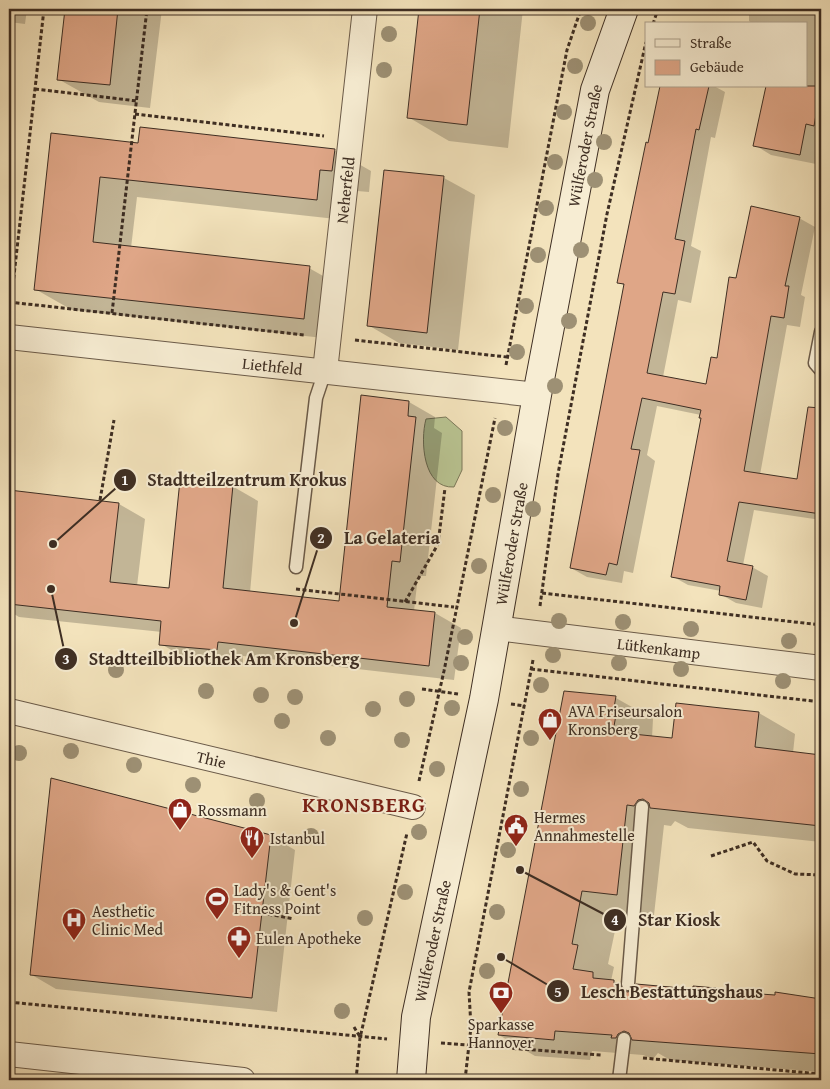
<svg xmlns="http://www.w3.org/2000/svg" width="830" height="1089" viewBox="0 0 830 1089" font-family="'Gentium Book Plus',serif">
<rect width="100%" height="100%" fill="#f3e3bc"/>
<filter id="stains"><feTurbulence type="fractalNoise" baseFrequency=".004" numOctaves="4"/><feColorMatrix values="0 0 0 0 .2 0 0 0 0 .09 0 0 0 0 .02 0 0 0 .5 -.17"/></filter>
<radialGradient id="worn" r=".72"><stop offset=".6" stop-color="#630" stop-opacity="0"/><stop offset="1" stop-color="#630" stop-opacity=".3"/></radialGradient>
<!-- green -->
<path fill="#b9c492" stroke="#7c795a" d="M446 417 462 431V470L454 487C423 489 420 441 426 419Z"/>
<!-- shadow -->
<path fill="#0003" d="M9 9H27L25 24 9 22Z
M66 9H162L150 108 99 102 58 79Z
M299 9H369L368 16Z
M420 9H523L508 148 449 141 408 117Z
M749 9H821V140L816 164 771 155 755 145 806 86V24H753L749 21Z
M661 86H714L725 92 715 138 711 137 691 246 701 251 691 303 678 300 663 377 707 385 718 359 737 279 799 218 815 227 801 295 805 297 800 327 787 325 760 475 798 481 806 429 821 431V520L754 510 743 565 752 567 768 576 762 608 736 603 720 594 721 591 688 585 672 576 703 419 701 415 657 406 647 455 655 461 633 573 624 571 622 583 587 577 571 568 625 286 618 282Z
M52 134 139 144 334 150 371 171 369 192 357 191 354 221 137 197 131 248 309 268 346 289 341 340 72 310 35 289Z
M444 178 475 195 458 350 399 343 368 325Z
M409 402 435 417 434 428 442 433 426 576H418L414 611 435 613 461 628 454 680 243 656V665L187 659 161 644 162 632 19 617 9 611V491L119 504 145 519 137 586 170 589 232 486 258 501 250 593 340 602Z
M565 692 616 698 653 719 652 738 673 740 677 704 759 713 795 734 793 753 816 755 821 720V842L688 828 675 821 671 826 664 825 654 915 619 912 608 964 614 967 611 981 633 992 715 989 722 992 776 997V993L821 1000V1072L670 1060 658 1053 653 1059 643 1055 592 1051 590 1060 535 1056 499 1035Z
M271 836 295 850 277 1012 56 989 32 975Z"/>
<!-- building -->
<path fill="#dfa687" stroke="#3e2e23" d="M65 9H118L110 85 57 80Z
M419 9H480L467 125 407 118Z
M660 86H709L699 130 696 129 675 239 685 241 675 294 663 292 647 373 706 384 711 357 717 358 729 277 736 278 751 206 800 217 785 286H789L784 318 771 316 744 471 797 479 808 407 821 408V514L739 502 727 561 753 566 746 600 719 595 720 586 671 577 701 418H699L701 410 642 398 631 449 640 450 617 565 609 563 606 575 570 568 624 284 617 283 646 142 648 143Z
M766 86H821L814 126 806 124 800 155 753 146Z
M140 127 335 149 332 171 320 170 317 200 100 177 93 242 310 266 304 319 34 290 51 133 138 143Z
M384 170 444 176 427 333 367 326Z
M361 395 409 401 408 416 416 417 400 562 392 561 387 607 435 612 429 666 218 642 217 650 159 645 161 621 9 604V490L119 503 110 582 169 588 180 480 233 485 223 588 339 601Z
M564 691 616 696 614 708 617 709 613 732 672 738 676 703 721 708 759 712 755 747 821 755V826L650 808 649 803 643 799 638 800 634 806 627 805 617 895 582 891 572 944 578 945 573 969 593 972V978L614 980V983H620L621 988 627 992 632 991 636 984 693 989V986L716 988V991L775 995V992L821 999V1054L632 1040 629 1033 624 1031 618 1034 616 1038H611L612 1035 555 1031 554 1040 498 1035Z
M51 778 271 835 252 998 30 975Z"/>
<g fill="none" stroke-linecap="round" stroke-linejoin="round">
<defs>
<path id="lane" d="M821 332 815 363 821 370
M296 567 316 398 325 371
M628 984 642 807
M619 1080 624 1039"/>
<g id="street">
<path id="s1" d="M9 337 537 395"/>
<path id="s2" d="M325 371 365 9"/>
<path id="s3" d="M496 628 821 668"/>
<path id="s4" d="M9 711 413 807"/>
<path d="M9 1054 243 1080"/>
</g>
<g id="secondary">
<path id="s5" d="M411 1080 416 1017 484 699 537 395 595 90 624 9"/>
</g>
</defs>
<!-- lane casing -->
<use href="#lane" stroke="#6b5b49" stroke-width="15"/>
<!-- street casing -->
<use href="#street" stroke="#6b5b49" stroke-width="26"/>
<!-- secondary casing -->
<use href="#secondary" stroke="#3e2e23" stroke-width="30"/>
<!-- path -->
<path stroke="#3e2e23" stroke-width="3" stroke-dasharray="4 2.5" stroke-linecap="butt" d="M653 24 658 9
M35 89 137 101
M135 114 324 136
M9 302 304 335
M10 311 44 9
M112 313 147 9
M355 340 507 357
M506 365 567 50 581 9
M100 500 114 420
M296 589 454 607
M542 593 821 625
M405 602 438 544 445 488
M540 606 558 474 607 214 646 42
M531 669 821 702
M422 689 458 694
M511 704 525 706
M419 781 444 671 495 418
M711 856 753 842 767 861 795 874 821 875
M262 913 294 919
M9 1002 387 1039
M354 1027 360 1037
M441 1043 601 1055
M643 1058 821 1074
M356 1080 360 1038 407 833
M465 1080 471 1027 469 992 533 660"/>
<!-- lane -->
<use href="#lane" stroke="#f7edd3" stroke-width="12"/>
<!-- street -->
<use href="#street" stroke="#f7edd3" stroke-width="24"/>
<!-- secondary -->
<use href="#secondary" stroke="#f7edd3" stroke-width="28"/>
</g>
<!-- trees -->
<g fill="#9d9074">
<circle cx="588" cy="23" r="8"/>
<circle cx="389" cy="34" r="8"/>
<circle cx="575" cy="66" r="8"/>
<circle cx="384" cy="70" r="8"/>
<circle cx="564" cy="112" r="8"/>
<circle cx="604" cy="142" r="8"/>
<circle cx="555" cy="162" r="8"/>
<circle cx="595" cy="180" r="8"/>
<circle cx="546" cy="208" r="8"/>
<circle cx="581" cy="250" r="8"/>
<circle cx="538" cy="255" r="8"/>
<circle cx="526" cy="306" r="8"/>
<circle cx="569" cy="321" r="8"/>
<circle cx="517" cy="352" r="8"/>
<circle cx="555" cy="386" r="8"/>
<circle cx="505" cy="428" r="8"/>
<circle cx="493" cy="495" r="8"/>
<circle cx="533" cy="509" r="8"/>
<circle cx="479" cy="566" r="8"/>
<circle cx="559" cy="621" r="8"/>
<circle cx="623" cy="622" r="8"/>
<circle cx="691" cy="629" r="8"/>
<circle cx="465" cy="637" r="8"/>
<circle cx="789" cy="641" r="8"/>
<circle cx="553" cy="655" r="8"/>
<circle cx="461" cy="663" r="8"/>
<circle cx="619" cy="663" r="8"/>
<circle cx="681" cy="669" r="8"/>
<circle cx="116" cy="670" r="8"/>
<circle cx="783" cy="681" r="8"/>
<circle cx="541" cy="685" r="8"/>
<circle cx="206" cy="691" r="8"/>
<circle cx="261" cy="695" r="8"/>
<circle cx="295" cy="697" r="8"/>
<circle cx="407" cy="699" r="8"/>
<circle cx="452" cy="708" r="8"/>
<circle cx="373" cy="709" r="8"/>
<circle cx="282" cy="721" r="8"/>
<circle cx="328" cy="738" r="8"/>
<circle cx="531" cy="738" r="8"/>
<circle cx="402" cy="740" r="8"/>
<circle cx="71" cy="751" r="8"/>
<circle cx="19" cy="753" r="8"/>
<circle cx="134" cy="765" r="8"/>
<circle cx="437" cy="769" r="8"/>
<circle cx="193" cy="785" r="8"/>
<circle cx="521" cy="789" r="8"/>
<circle cx="257" cy="801" r="8"/>
<circle cx="419" cy="832" r="8"/>
<circle cx="311" cy="836" r="8"/>
<circle cx="508" cy="850" r="8"/>
<circle cx="405" cy="892" r="8"/>
<circle cx="497" cy="912" r="8"/>
<circle cx="365" cy="918" r="8"/>
<circle cx="487" cy="971" r="8"/>
<circle cx="342" cy="1011" r="8"/>
</g>
<!-- icons -->
<defs>
<symbol id="shop-pin" viewBox="-11 -11 22 30"><path d="M0 17L-7.5 6A9.5 9.5 0 1 1 7.5 6Z" fill="#8f2418" stroke="#f7edd3"/><path d="M-5-2.5h2.3a2.7 3.5 0 0 1 5.4 0H5L5.5 6h-11ZM-1.5-2.5h3a1.5 2.3 0 0 0-3 0Z" fill="#fff"/></symbol>
<symbol id="civic-pin" viewBox="-11 -11 22 30"><path d="M0 17L-7.5 6A9.5 9.5 0 1 1 7.5 6Z" fill="#8f2418" stroke="#f7edd3"/><path d="M-.6-6.5H3V-4.5H.6V-3L4-1V1h2V6H-6V1h2V-1L-.6-3ZM-1.2 2.5V6h2.4V2.5Z" fill="#fff"/></symbol>
<symbol id="restaurant-pin" viewBox="-11 -11 22 30"><path d="M0 17L-7.5 6A9.5 9.5 0 1 1 7.5 6Z" fill="#8f2418" stroke="#f7edd3"/><path d="M-5-6h1v4h1v-4h1v4h1v-4h1v5L-1.5 .5V6h-2V.5L-5-1ZM5-6V6H3V1.5H1.5Q1.5-4 5-6Z" fill="#fff"/></symbol>
<symbol id="stadium-pin" viewBox="-11 -11 22 30"><path d="M0 17L-7.5 6A9.5 9.5 0 1 1 7.5 6Z" fill="#8f2418" stroke="#f7edd3"/><path d="M0-5a6.5 5 0 1 0 0 10a6.5 5 0 1 0 0-10ZM-3.5-1.8h7v3.6h-7Z" fill="#fff"/></symbol>
<symbol id="hospital-pin" viewBox="-11 -11 22 30"><path d="M0 17L-7.5 6A9.5 9.5 0 1 1 7.5 6Z" fill="#8f2418" stroke="#f7edd3"/><path d="M-5-5h3v3.5h4V-5h3V5h-3V1.5h-4V5h-3Z" fill="#fff"/></symbol>
<symbol id="pharmacy-pin" viewBox="-11 -11 22 30"><path d="M0 17L-7.5 6A9.5 9.5 0 1 1 7.5 6Z" fill="#8f2418" stroke="#f7edd3"/><path d="M-2-6h4v4h4v4h-4v4h-4v-4h-4v-4h4Z" fill="#fff"/></symbol>
<symbol id="bank-pin" viewBox="-11 -11 22 30"><path d="M0 17L-7.5 6A9.5 9.5 0 1 1 7.5 6Z" fill="#8f2418" stroke="#f7edd3"/><path d="M-6-4H6V4H-6ZM0-2.3a2.3 2.3 0 1 0 0 4.6a2.3 2.3 0 1 0 0-4.6Z" fill="#fff"/></symbol>
</defs>
<g fill-rule="evenodd">
<use href="#shop-pin" x="536" y="706" width="28" height="38"/>
<use href="#shop-pin" x="166" y="796" width="28" height="38"/>
<use href="#civic-pin" x="502" y="812" width="28" height="38"/>
<use href="#restaurant-pin" x="238" y="824" width="28" height="38"/>
<use href="#stadium-pin" x="203" y="885" width="28" height="38"/>
<use href="#hospital-pin" x="60" y="906" width="28" height="38"/>
<use href="#pharmacy-pin" x="225" y="924" width="28" height="38"/>
<use href="#bank-pin" x="487" y="979" width="28" height="38"/>
</g>
<g text-anchor="middle" dominant-baseline="central" stroke-width="4" stroke-linejoin="round" paint-order="stroke">
<!-- street labels -->
<g font-size="16" fill="#3e2e23" stroke="#f7edd3">
<text stroke="none"><textPath href="#s5" startOffset="951">Wülferoder Straße</textPath></text>
<text stroke="none"><textPath href="#s2" startOffset="182">Neherfeld</textPath></text>
<text stroke="none"><textPath href="#s1" startOffset="265">Liethfeld</textPath></text>
<text stroke="none"><textPath href="#s5" startOffset="546">Wülferoder Straße</textPath></text>
<text stroke="none"><textPath href="#s3" startOffset="164">Lütkenkamp</textPath></text>
<text stroke="none"><textPath href="#s4" startOffset="208">Thie</textPath></text>
<text stroke="none"><textPath href="#s5" startOffset="141">Wülferoder Straße</textPath></text>
</g>
<!-- poi labels -->
<g font-size="16" fill="#3e2e23" stroke="#f7edd3" text-anchor="start">
<text x="568" y="711">AVA Friseursalon<tspan x="568" dy="18">Kronsberg</tspan></text>
<text x="198" y="810">Rossmann</text>
<text x="534" y="817">Hermes<tspan x="534" dy="18">Annahmestelle</tspan></text>
<text x="270" y="838">Istanbul</text>
<text x="234" y="890">Lady's &amp; Gent's<tspan x="234" dy="18">Fitness Point</tspan></text>
<text x="92" y="911">Aesthetic<tspan x="92" dy="18">Clinic Med</tspan></text>
<text x="256" y="938">Eulen Apotheke</text>
<text x="501" y="1024" text-anchor="middle">Sparkasse<tspan x="501" dy="18">Hannover</tspan></text>
</g>
<!-- district labels -->
<g font-size="21" font-weight="bold" letter-spacing="1" fill="#7a1f14" stroke="#f7edd3">
<text x="364" y="804">KRONSBERG</text>
</g>
</g>
<!-- callouts -->
<path fill="none" stroke="#3e2e23" stroke-width="2" d="M53 544L125 480M294 623L321 538M51 589L66 659M520 870L615 920M501 957L558 991"/>
<g fill="#3e2e23" stroke="#f7edd3" stroke-width="2">
<circle cx="53" cy="544" r="5"/>
<circle cx="294" cy="623" r="5"/>
<circle cx="51" cy="589" r="5"/>
<circle cx="520" cy="870" r="5"/>
<circle cx="501" cy="957" r="5"/>
<circle cx="125" cy="480" r="12"/>
<circle cx="321" cy="538" r="12"/>
<circle cx="66" cy="659" r="12"/>
<circle cx="615" cy="920" r="12"/>
<circle cx="558" cy="991" r="12"/>
</g>
<g font-size="15" text-anchor="middle" font-weight="bold" fill="#fff">
<text x="125" y="485">1</text>
<text x="321" y="543">2</text>
<text x="66" y="664">3</text>
<text x="615" y="925">4</text>
<text x="558" y="997">5</text>
</g>
<g font-size="18" text-anchor="middle" font-weight="bold" fill="#3e2e23" stroke="#f7edd3" stroke-width="4" stroke-linejoin="round" paint-order="stroke">
<text x="247" y="486">Stadtteilzentrum Krokus</text>
<text x="392" y="544">La Gelateria</text>
<text x="224" y="665">Stadtteilbibliothek Am Kronsberg</text>
<text x="679" y="926">Star Kiosk</text>
<text x="672" y="998">Lesch Bestattungshaus</text>
</g>
<!-- margin -->
<rect width="830" height="1089" fill="none" stroke="#f3e3bc" stroke-width="30"/>
<rect x="10" y="10" width="810" height="1069" fill="none" stroke="#3e2e23" stroke-width="2.5"/>
<rect x="15" y="15" width="800" height="1059" fill="none" stroke="#3e2e23"/>
<!-- legend -->
<rect x="645" y="22" width="162" height="65" fill="#f7edd3" stroke="#ada18d"/>
<rect x="655" y="39" width="25" height="8" fill="#f7edd3" stroke="#ada18d"/>
<text x="690" y="48" font-size="15" fill="#3e2e23">Straße</text>
<rect x="655" y="60" width="25" height="15" fill="#dfa687" stroke="#ada18d"/>
<text x="690" y="72" font-size="15" fill="#3e2e23">Gebäude</text>
<rect width="100%" height="100%" filter="url(#stains)"/>
<rect width="100%" height="100%" fill="url(#worn)"/>
</svg>
